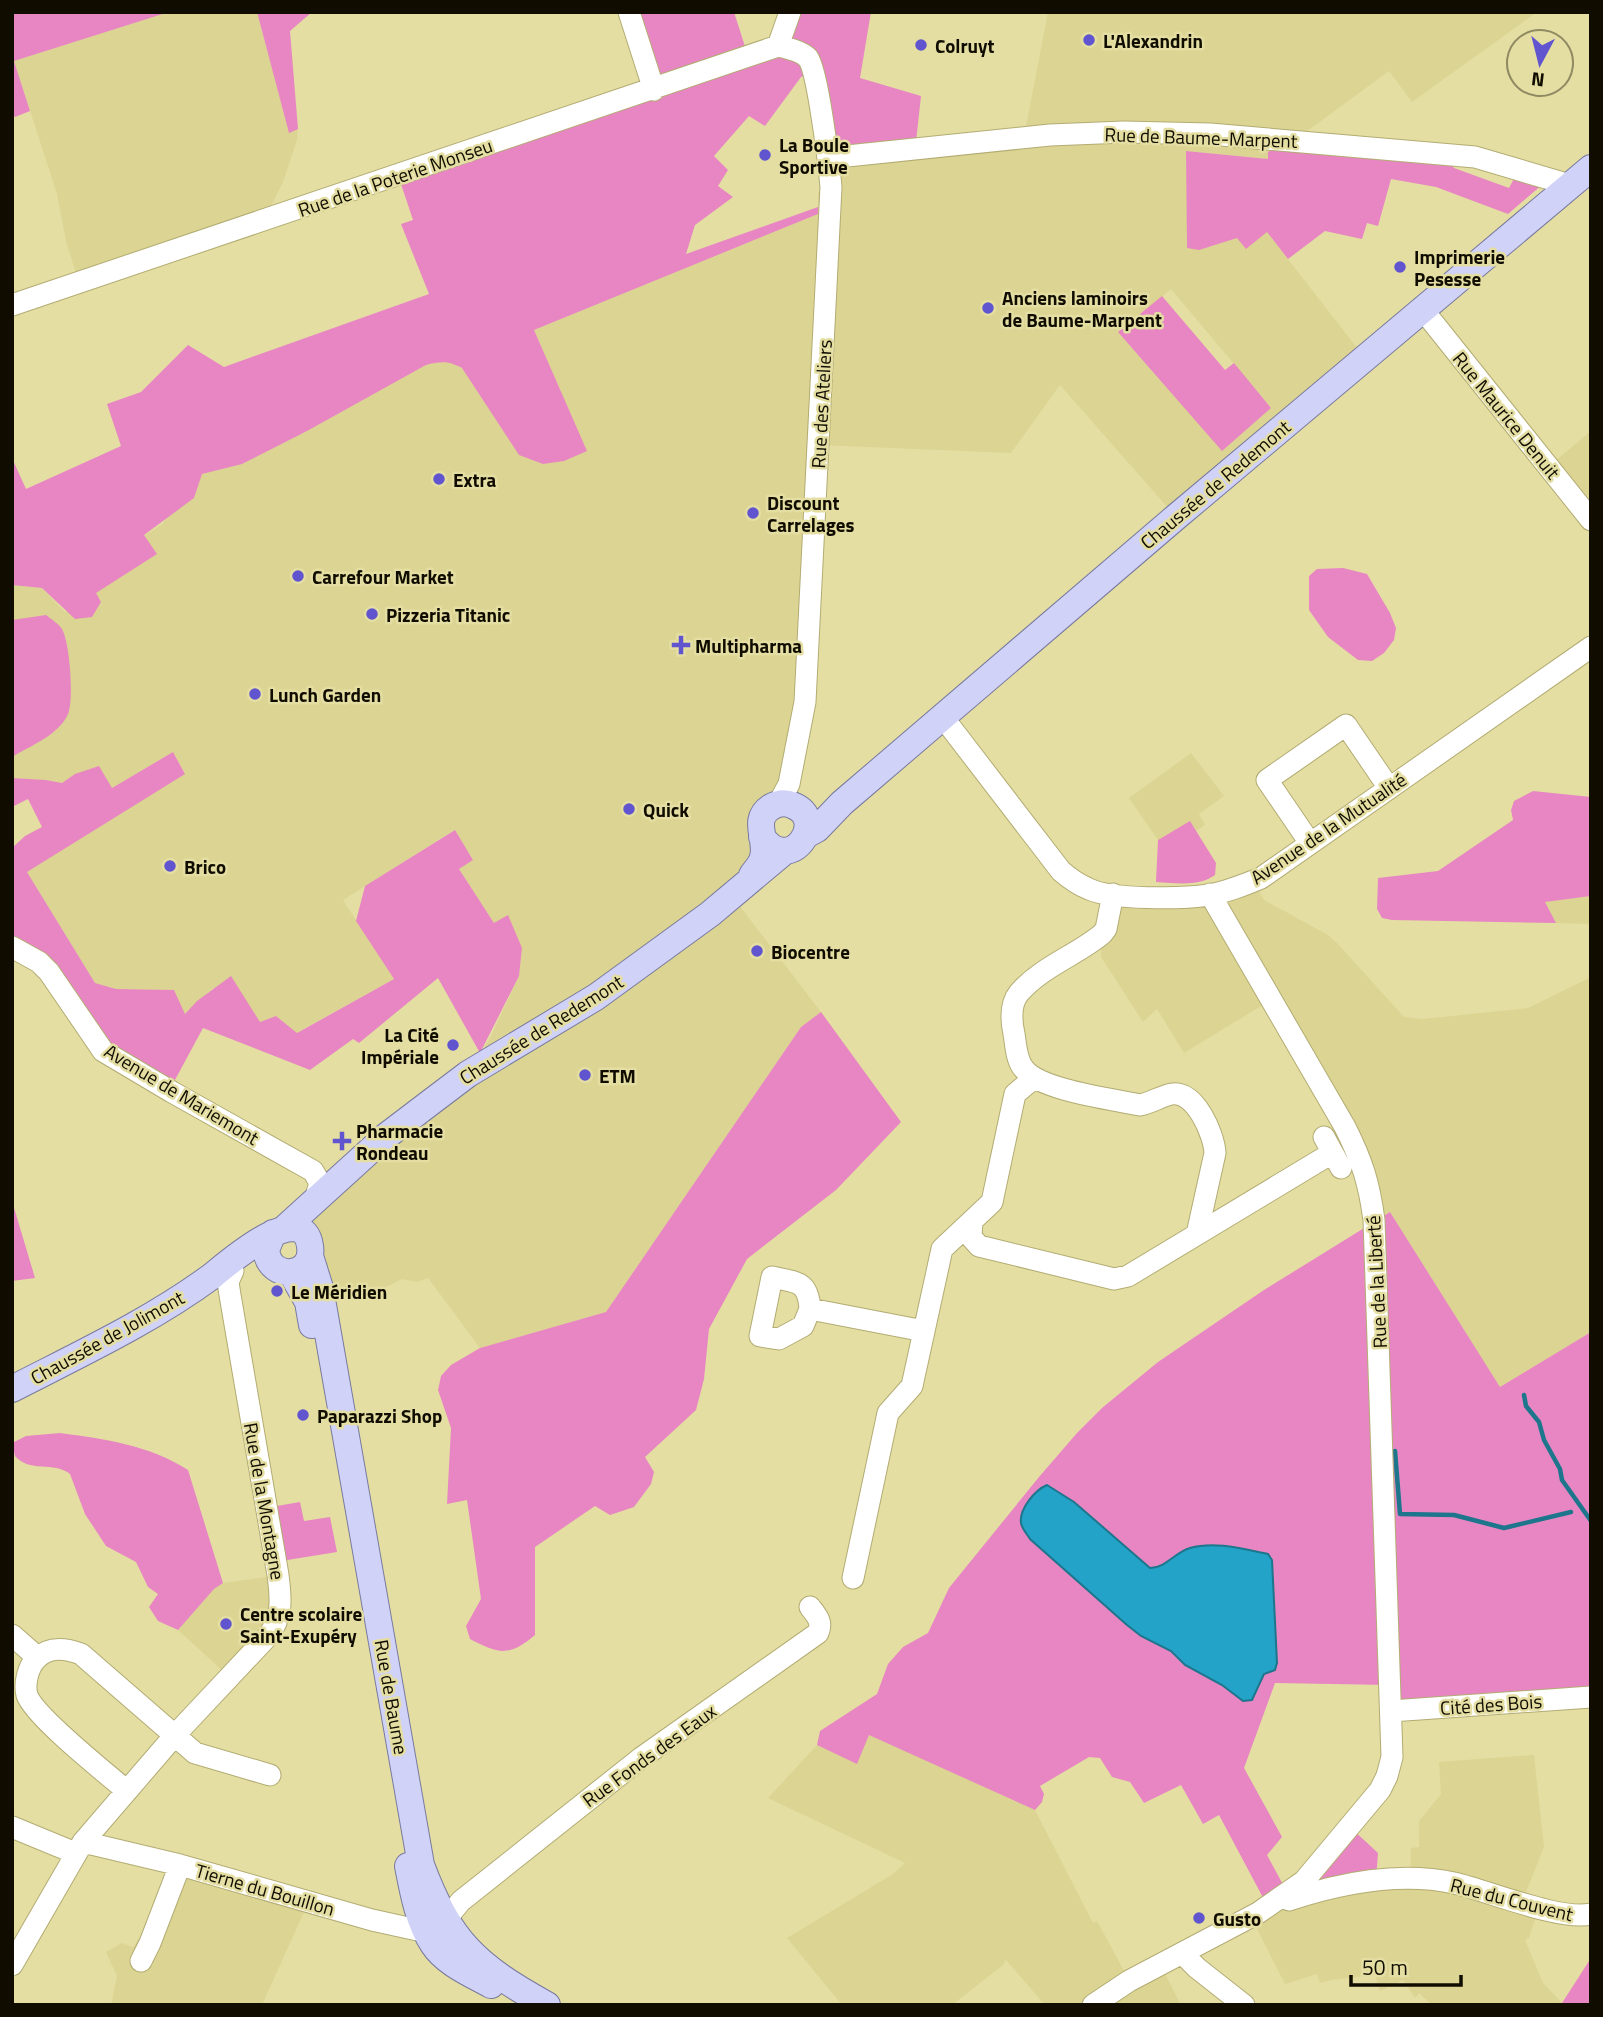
<svg xmlns="http://www.w3.org/2000/svg" width="1603" height="2017" viewBox="0 0 1603 2017" font-family="'Titillium Web',sans-serif">
<rect width="100%" height="100%" fill="#e4dea3"/>
<!-- built -->
<path fill="#dcd492" fill-rule="evenodd" d="M169 12H257L289 132 298 129 297 140 283 182 270 208 79 283 66 241 57 194 14 61Z
M1048 12H1537L1412 102 1389 71 1310 129 1269 151 1268 159 1187 151 1199 250 1237 238 1267 232 1365 358 1176 517 1060 385 1011 453 819 445 806 691 762 837 732 896 821 1012 801 1027 606 1312 480 1348 428 1278 417 1282 402 1279 378 1291 331 1299 309 1240 313 1222 323 1203 468 1074 491 1036 519 976 522 948 494 923 459 869 473 859 454 830 343 900 394 979 296 1033 276 1016 260 1022 213 988 184 1014 174 990 116 989 95 983 27 872 185 773 173 752 112 788 75 774 62 783 46 780 12 778V585L42 588 65 612 156 554 144 536 162 524 202 474 242 464 307 431 426 365 440 361H449L462 368 471 379 586 450 534 330 818 214V192L836 185 844 171 886 152 1024 137ZM1171 289 1271 408 1222 450 1118 332Z
M1591 431V520L1548 467Z
M1191 753 1224 796 1199 814 1205 825 1196 831 1190 822 1158 840 1129 798Z
M1253 881 1264 900 1328 935 1338 944 1404 1017 1423 1019 1528 1008 1591 977V1332L1500 1387 1390 1212 1374 1220 1369 1184 1271 1000 1184 1053 1157 1009 1143 1022 1101 957V948L1097 939 1113 894Z
M1591 896V924L1556 923 1544 902Z
M273 1576V1618L225 1673 178 1630 214 1589 223 1583Z
M869 1734 1035 1810 1093 1923 1097 1921 1129 1980 1160 1964 1181 2005H1119L1113 1991 1093 2005H1045L1006 1960 1003 1965 952 2005H842L787 1938 893 1874 905 1863 768 1798 817 1745 857 1763Z
M1534 1755 1544 1847 1522 1902 1539 1907 1529 1938 1525 1940 1543 1983 1562 2003 1560 2005H1432L1419 1993 1415 1998 1403 1980 1380 1991 1375 1975 1332 1980 1320 1983 1317 1974 1285 1984 1251 1917 1258 1913 1410 1880 1411 1848 1419 1847V1821L1441 1794 1439 1762Z
M180 1865 309 1901 262 2005H252L248 2002 246 2005H111L117 1976 106 1952 122 1943 133 1947 139 1938 149 1943Z"/>
<!-- green -->
<path fill="#e786c3" fill-rule="evenodd" d="M12 12H169L14 61 30 111 15 117 12 113Z
M257 12H312L290 31 298 129 289 133Z
M629 12H734L748 56 778 46 790 12H871L860 78 921 96 915 151C893 149 843 153 830 132 823 120 816 87 812 73L801 77 765 126 749 116 714 156 728 170 718 186 733 197 695 225 686 254 818 207V214L534 330 587 451 564 461 543 464 519 455 462 368C449 361 441 361 426 365L307 431 242 464 202 474 194 498 144 535 157 554 96 593 101 602 92 617 75 619 42 588 12 585V458L26 489 121 446 107 404 141 392 188 345 224 367 429 294 401 224 413 220 401 184 654 90Z
M1289 140 1445 154 1454 168 1509 188 1519 169 1550 178 1508 214 1436 187 1391 179 1378 226 1367 223 1362 239 1325 231 1288 259 1267 232 1246 249 1237 238 1199 250 1187 248 1186 151 1268 159V152Z
M1162 296 1225 370 1234 363 1271 408 1222 451 1118 332Z
M1343 568 1367 574 1390 613 1396 628 1394 640 1384 653 1372 661 1358 660 1328 637 1309 610V576L1317 569Z
M46 615C51 619 59 624 62 629 70 643 74 700 68 714 59 735 30 746 12 757V620Z
M173 752 185 774 27 872 95 983 116 989 174 990 185 1014 197 1001 231 976 260 1022 276 1016 297 1033 394 979 356 921 365 886 455 830 473 860 459 869 494 923 508 915 522 948 519 976 480 1053 438 978 359 1043 353 1039 310 1070 203 1028 169 1091 111 1056 53 978 12 947V848L25 836 42 827 28 799 12 807V778L46 780 62 783 75 774 99 766 112 788Z
M1533 791 1591 797V896L1545 902 1556 923 1392 920 1382 918 1377 909 1378 878 1438 871 1513 820 1511 810 1514 801Z
M1190 821 1216 863 1215 875C1198 887 1177 883 1156 882L1158 840Z
M821 1012 901 1122 836 1190 747 1259 709 1329 704 1379 696 1410 645 1457 654 1472 651 1484 634 1507 610 1515 595 1506 535 1547V1635C509 1657 499 1654 470 1639L466 1626 481 1599 467 1500 447 1504 451 1428 438 1390 441 1376 451 1365 480 1348 606 1312 801 1027Z
M12 1201 35 1278 12 1281Z
M1390 1212 1500 1387 1591 1332V1697L1391 1711 1390 1685 1275 1683 1244 1768 1282 1837 1267 1855 1287 1892 1350 1827 1378 1853 1376 1880 1268 1907 1219 1815 1203 1824 1181 1785 1144 1803 1130 1782 1112 1777 1100 1758 1089 1757 1040 1786 1044 1794 1042 1802 1035 1810 869 1735 857 1764 817 1745 820 1731 877 1694 888 1664 903 1647 928 1633 949 1588 1039 1477 1077 1433 1102 1408 1158 1362 1264 1290ZM1047 1485 1074 1502 1150 1568C1166 1568 1175 1552 1190 1548 1215 1540 1243 1549 1268 1554L1272 1560 1277 1663 1264 1674 1252 1700 1243 1701 1222 1685 1175 1656 1172 1651 1141 1636 1127 1625 1086 1587Z
M60 1433C105 1439 149 1445 188 1470L223 1583 214 1589 178 1630 158 1621 149 1607 158 1594 148 1587 136 1562 106 1546 85 1514 70 1474C54 1461 29 1473 15 1456L12 1443 26 1436Z
M300 1502 304 1521 330 1517 337 1552 275 1562 265 1508Z
M1591 1958V2005H1560L1562 2003Z"/>
<!-- water -->
<path fill="#23a3c8" stroke="#1d768c" stroke-width="2" d="M1047 1485 1074 1502 1150 1568C1166 1568 1175 1552 1190 1548 1215 1541 1243 1549 1268 1554L1272 1560 1277 1663 1275 1670 1264 1674 1252 1700 1243 1701 1222 1685 1185 1665 1171 1651 1141 1636 1127 1625 1030 1539C1027 1534 1022 1529 1021 1523 1019 1509 1035 1490 1047 1485Z"/>
<g fill="none" stroke-linecap="round" stroke-linejoin="round">
<!-- stream -->
<path stroke="#1d768c" stroke-width="4.5" d="M1524 1395 1526 1406 1539 1422 1544 1440 1560 1469 1562 1480 1591 1521
M1395 1451 1400 1514 1454 1515 1504 1528 1571 1512"/>
<defs>
<path id="minor" d="M629 12 654 90
M778 46C787 48 801 51 808 58 818 72 829 165 831 187L805 702 789 784 778 804
M778 46 790 12
M828 158 1050 135 1124 132 1210 134 1475 157 1570 185
M12 305 778 46
M1423 310 1591 520
M942 716 1061 871C1069 878 1079 885 1089 889 1112 900 1182 899 1209 895 1227 892 1244 885 1261 878L1591 647
M1310 843 1267 780 1346 725 1389 788
M1113 894 1106 929 1102 934C1077 955 1041 967 1019 993 1010 1004 1011 1020 1014 1034 1016 1045 1016 1060 1024 1069 1040 1090 1112 1099 1140 1105 1151 1103 1161 1096 1172 1094 1195 1090 1214 1134 1215 1153L1197 1234
M12 947 39 962 49 972 103 1051 172 1092 313 1171 320 1183 314 1203
M1324 1137 1341 1168
M972 1221 971 1237 979 1246 1114 1279 1128 1276 1332 1153
M810 1309 803 1326 779 1339 760 1336 772 1277C797 1283 808 1280 810 1309L924 1331
M853 1578 888 1413 912 1386 942 1249 992 1202 1015 1094 1034 1078
M12 1635 37 1657
M1391 1711 1591 1697
M127 1791C107 1774 34 1716 27 1695 24 1684 28 1667 36 1659 49 1646 65 1648 81 1654L195 1753 270 1775
M12 1827 75 1853
M83 1842 180 1865 372 1920 422 1931 441 1925 461 1901 641 1758 818 1633C823 1622 817 1616 810 1607
M1289 1900C1341 1883 1399 1871 1454 1883 1489 1891 1560 1921 1591 1914
M1182 1953 1197 1968 1244 2005
M141 1961 150 1943 180 1865
M12 1965 83 1842 175 1735 268 1636C283 1617 281 1598 278 1575L230 1295 228 1282 233 1271
M1093 2005 1129 1981 1258 1913 1304 1881 1380 1790 1387 1776 1392 1757 1374 1220C1369 1182 1362 1161 1345 1127L1210 894"/>
<path id="major" d="M806 835 817 829 842 803 1176 517 1591 168
M752 875C756 870 762 863 763 857 768 839 751 820 771 807 778 803 785 802 792 805 830 819 790 877 762 837
M286 1227 385 1137 431 1102 468 1074 596 997 710 914 785 851
M310 1256 320 1288 421 1865C450 1942 475 1965 547 2005
M291 1272 308 1302 312 1325
M12 1389C80 1354 151 1321 212 1276 227 1264 303 1197 310 1246 315 1277 270 1283 266 1250L273 1233
M408 1866C413 1892 418 1921 433 1944 445 1963 471 1974 491 1985"/>
</defs>
<!-- minor casing -->
<use href="#minor" stroke="#b3ac73" stroke-width="23"/>
<!-- major casing -->
<use href="#major" stroke="#797a9e" stroke-width="28"/>
<!-- minor -->
<use href="#minor" stroke="#fff" stroke-width="21"/>
<!-- major -->
<use href="#major" stroke="#d0d2f8" stroke-width="26"/>
</g>
<!-- markers -->
<g fill="#6055ce" stroke="#e4dea3" stroke-width="2.5">
<circle cx="1089" cy="40" r="7"/>
<circle cx="921" cy="45" r="7"/>
<circle cx="765" cy="155" r="7"/>
<circle cx="1400" cy="267" r="7"/>
<circle cx="988" cy="308" r="7"/>
<circle cx="439" cy="479" r="7"/>
<circle cx="753" cy="513" r="7"/>
<circle cx="298" cy="576" r="7"/>
<circle cx="372" cy="614" r="7"/>
<path d="M677.5 634.5h7v7h7v7h-7v7h-7v-7h-7v-7h7z"/>
<circle cx="255" cy="694" r="7"/>
<circle cx="629" cy="809" r="7"/>
<circle cx="170" cy="866" r="7"/>
<circle cx="757" cy="951" r="7"/>
<circle cx="453" cy="1045" r="7"/>
<circle cx="585" cy="1075" r="7"/>
<path d="M338.5 1130.5h7v7h7v7h-7v7h-7v-7h-7v-7h7z"/>
<circle cx="277" cy="1291" r="7"/>
<circle cx="303" cy="1415" r="7"/>
<circle cx="226" cy="1624" r="7"/>
<circle cx="1199" cy="1918" r="7"/>
</g>
<g text-anchor="middle" dominant-baseline="central" stroke-width="5" stroke-linejoin="round" paint-order="stroke">
<!-- poi labels -->
<g font-size="19" font-weight="bold" fill="#100d00" stroke="#e4dea3" text-anchor="start">
<text x="1103" y="40">L'Alexandrin</text>
<text x="935" y="45">Colruyt</text>
<text x="779" y="144">La Boule<tspan x="779" dy="22">Sportive</tspan></text>
<text x="1414" y="256">Imprimerie<tspan x="1414" dy="22">Pesesse</tspan></text>
<text x="1002" y="297">Anciens laminoirs<tspan x="1002" dy="22">de Baume-Marpent</tspan></text>
<text x="453" y="479">Extra</text>
<text x="767" y="502">Discount<tspan x="767" dy="22">Carrelages</tspan></text>
<text x="312" y="576">Carrefour Market</text>
<text x="386" y="614">Pizzeria Titanic</text>
<text x="695" y="645">Multipharma</text>
<text x="269" y="694">Lunch Garden</text>
<text x="643" y="809">Quick</text>
<text x="184" y="866">Brico</text>
<text x="771" y="951">Biocentre</text>
<text x="439" y="1034" text-anchor="end">La Cité<tspan x="439" dy="22">Impériale</tspan></text>
<text x="599" y="1075">ETM</text>
<text x="356" y="1130">Pharmacie<tspan x="356" dy="22">Rondeau</tspan></text>
<text x="291" y="1291">Le Méridien</text>
<text x="317" y="1415">Paparazzi Shop</text>
<text x="240" y="1613">Centre scolaire<tspan x="240" dy="22">Saint-Exupéry</tspan></text>
<text x="1213" y="1918">Gusto</text>
</g>
<!-- street labels -->
<g font-size="19" fill="#100d00" stroke="#e4dea3">
<text transform="translate(1201 137) rotate(2)">Rue de Baume-Marpent</text>
<text transform="translate(395 177) rotate(-19)">Rue de la Poterie Monseu</text>
<text transform="translate(821 404) rotate(-87)">Rue des Ateliers</text>
<text transform="translate(1507 415) rotate(51)">Rue Maurice Denuit</text>
<text transform="translate(1215 484) rotate(-40)">Chaussée de Redemont</text>
<text transform="translate(1328 828) rotate(-34)">Avenue de la Mutualité</text>
<text transform="translate(541 1029) rotate(-32)">Chaussée de Redemont</text>
<text transform="translate(182 1094) rotate(31)">Avenue de Mariemont</text>
<text transform="translate(1376 1282) rotate(-93)">Rue de la Liberté</text>
<text transform="translate(107 1337) rotate(-29)">Chaussée de Jolimont</text>
<text transform="translate(265 1501) rotate(80)">Rue de la Montagne</text>
<text transform="translate(392 1697) rotate(80)">Rue de Baume</text>
<text transform="translate(1491 1704) rotate(-4)">Cité des Bois</text>
<text transform="translate(649 1755) rotate(-36)">Rue Fonds des Eaux</text>
<text transform="translate(265 1889) rotate(16)">Tierne du Bouillon</text>
<text transform="translate(1512 1899) rotate(14)">Rue du Couvent</text>
</g>
</g>
<!-- border -->
<rect width="1603" height="2017" fill="none" stroke="#100d00" stroke-width="28"/>
<!-- north arrow -->
<g transform="translate(1540 63) rotate(187)"><circle r="33" fill="#e4dea3" stroke="#8f8a62" stroke-width="2"/>
<path d="M0-5L12 26L0 18L-12 26Z" fill="#6055ce"/>
<text y="-10" font-size="19" font-weight="bold" text-anchor="middle" fill="#100d00">N</text>
</g>
<!-- scale -->
<path d="M1351 1975v10h110v-10" fill="none" stroke="#100d00" stroke-width="3.5"/>
<text x="1362" y="1975" font-size="21" fill="#100d00" stroke="#e4dea3" stroke-width="5" paint-order="stroke">50 m</text>
</svg>
